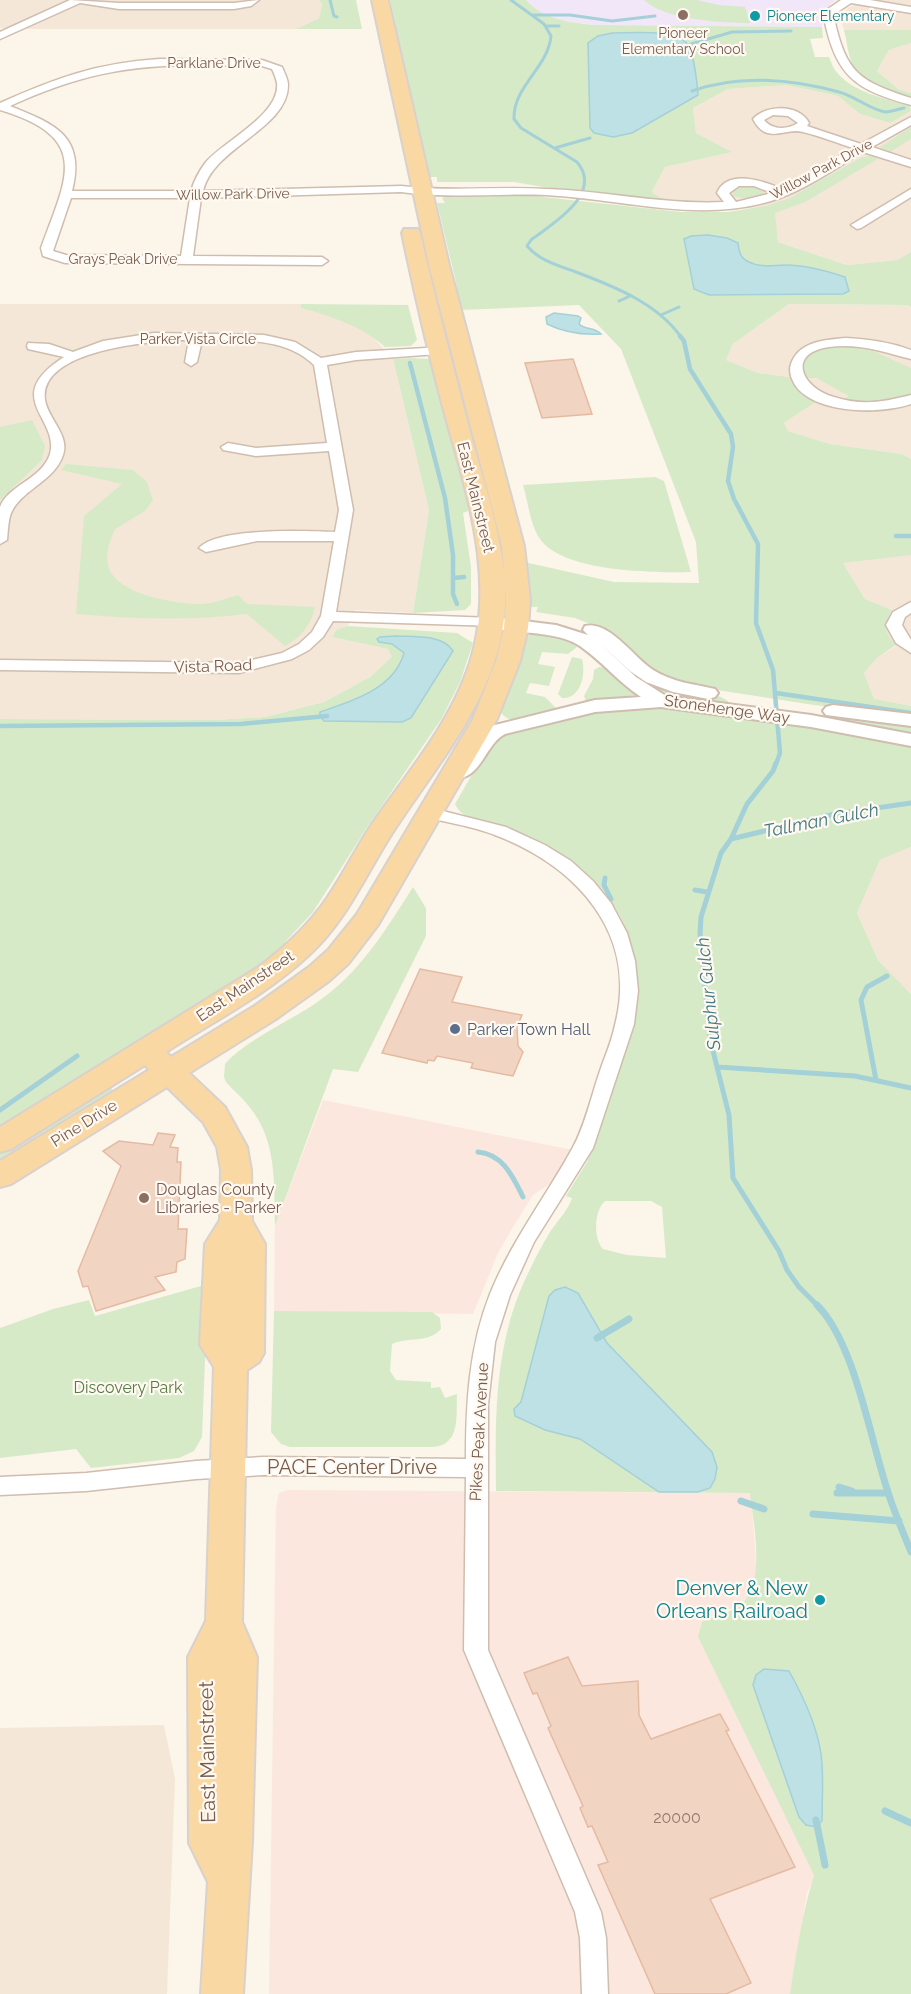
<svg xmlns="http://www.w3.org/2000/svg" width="911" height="1994" viewBox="0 0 911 1994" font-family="Raleway,sans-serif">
<rect width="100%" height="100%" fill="#fcf5ea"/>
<!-- residential -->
<path fill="#f4e7d8" d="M0 0H319L322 4 319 18 296 29H30L0 28Z
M869 0H911V30H844L841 21 844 12 849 7Z
M911 43V93L898 89 877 71 889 50Z
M786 85 838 96 860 114 890 123 911 111V252L897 260 847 265 778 242 774 213 714 202 662 199 652 192 665 167 731 152 696 133 693 108 728 89Z
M0 304H301V308L344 320 371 335 393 359 429 510 413 613 355 610 348 626 337 629 332 637 388 649 393 657 370 677 324 702 265 717 214 720 0 719Z
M789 304 907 305 911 307V459L902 454 830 444 788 431 784 423 816 401 799 390 789 377 758 373 726 360 733 344Z
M903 555H911V706L874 700 864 673 877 658 896 646 890 640 886 628 887 618 892 610 865 599 843 563Z
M911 847V994L878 960 857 913 880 860Z
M164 1725 175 1779 167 1994H0V1728Z"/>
<!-- commercial -->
<path fill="#fce7de" d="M323 1100 573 1150 553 1182 533 1195 513 1227 498 1253 473 1314 274 1311 275 1226Z
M288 1490 751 1493 757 1576 749 1595 740 1605 725 1611 698 1637 815 1875 807 1893 790 1994H269L276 1507 279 1493Z"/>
<!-- education -->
<path fill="#f2e6f9" d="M526 0H836L821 13 822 27 594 25 565 21 549 17 538 12Z"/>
<!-- green -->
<path fill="#d6eac8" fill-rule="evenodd" d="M319 0H356L362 29H296L319 18 322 4Z
M390 0H526C544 20 569 22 594 25L822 27 823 38 810 39 815 57H829C831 61 832 66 835 70 851 92 886 99 910 106L911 111 890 123 860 114 838 96 786 85 728 89 693 108 696 133 732 152 665 167 652 192 662 199 714 202 682 203 549 188 514 182H437V177H429L424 161 392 28 396 26Z
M644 0H697L719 5 745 7 750 23C723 23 664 20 644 0Z
M844 30H911V43L889 50 877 71 898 89 911 93V97C892 91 864 85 853 66 848 56 847 41 844 30Z
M911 127V139L890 152 880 147Z
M871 156 878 159 805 202 775 213 778 242 847 265 897 260 911 252V307L907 305 789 304 733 344 726 360 758 373 789 377 799 390 817 401 784 423 788 431 830 444 902 454 911 459V555L843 563 865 599 892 610C883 624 885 634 896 645L877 658 864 673 874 699 911 706V716L814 705 679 684 644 665 616 637 598 627 575 618 536 612 538 607H528L524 562 614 582 699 583 696 542 621 349 579 305 459 310 456 282 437 203H445L442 198 449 195 534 196 681 212H728L766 206 790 198 862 157Z
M746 186 760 189 765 193 763 195 746 199 733 196V190Z
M301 304 408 305 417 340 411 346 385 347C360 325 332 317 301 308Z
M842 344 882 347 873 351 911 368V396L870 405 841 400 849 396 816 378H803V361C815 350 826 347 842 344Z
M411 358 431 359 467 493 468 511 463 513 471 567V604L465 610 413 613 429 510 393 359Z
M32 420 45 446 42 460 0 500V427Z
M66 464 133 470 147 482 153 500 145 511 115 529C110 541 105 552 108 565 115 595 176 604 201 604 213 604 226 598 238 595L247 604 315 607C311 626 301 637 285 646L247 614C191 621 132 619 76 614L84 516 122 484 61 470Z
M655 477 664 481 691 572C653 573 563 572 540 539 530 525 528 501 523 485Z
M348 626 457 633 473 643 460 682 442 718 368 826 313 912 285 942 289 946 280 954 0 1130V719L214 720 265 717 324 702 370 677 392 657 388 649 332 637 337 629Z
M533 633H547L575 642 577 647 568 654 542 652 538 664 555 667 549 686 530 683 526 693 545 697 556 708 553 712C537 716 511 729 500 711L525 637Z
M572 657 582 659C586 674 581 699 562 698L558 694Z
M621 664 721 697 728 701V704L670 699 644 686Z
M599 667 608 668 641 696 590 702 586 701 584 696 593 679 594 670Z
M663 706 731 714 911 745V847L880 860 857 913 878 960 911 994V1994H790C796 1954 802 1914 814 1875L698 1637 702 1622C714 1617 730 1613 740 1605 767 1585 753 1522 750 1493L496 1491C495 1420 494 1348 524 1282 532 1265 540 1248 550 1232 557 1221 568 1211 572 1198L566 1196 587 1162 633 1028C637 1009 637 993 636 973 630 892 569 851 499 825 485 820 461 820 455 804L492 740 498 736 586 711ZM605 1201H651L662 1207 666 1258 627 1255 603 1249C593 1238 594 1211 605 1201Z
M836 718 911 725V735L837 721Z
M413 887 426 908V936L358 1072 333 1069 275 1226C274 1187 277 1146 254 1113 246 1101 235 1092 226 1082L224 1077 225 1064C244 1041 290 1021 316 1003 360 973 385 931 413 887Z
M109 1086 114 1091 100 1103 0 1166V1151Z
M208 1284 202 1437 194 1451 179 1458 91 1468 76 1449 0 1458V1328L53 1309 89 1300 95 1316Z
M274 1311 432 1312 440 1318 441 1329C428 1344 409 1336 392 1344L390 1371 396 1380 431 1382V1388L440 1387 445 1398 457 1394C456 1415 461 1445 433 1447H290L281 1444 271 1432Z"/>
<!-- water -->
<path fill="#bee1e6" stroke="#a4d0d8" stroke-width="1.5" d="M612 33C630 33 678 28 688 45 694 55 697 83 698 95L632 133 613 137 594 133 590 128 588 43 598 36Z
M708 235 727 238 738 243C739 252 740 258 749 262 760 268 773 265 786 265 805 265 827 271 845 277L849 291 843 294 709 295 694 289 684 239 691 236Z
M554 313 578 316 581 318 579 324C585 330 595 327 601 334 583 335 563 332 547 324L546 317Z
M396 636C413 637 443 634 453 651L411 718 402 722 324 721 320 716V712C352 701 394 689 404 653L392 644 379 642 377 639 380 637Z
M565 1287 578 1293 607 1343 712 1452 717 1467 715 1479 710 1488 698 1492H659L580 1439 545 1430 515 1416 514 1409 521 1402 549 1296 555 1290Z
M764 1669 789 1671C803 1696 817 1726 821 1754 824 1776 822 1799 822 1821L816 1827 806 1825 799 1817 753 1685 756 1675Z"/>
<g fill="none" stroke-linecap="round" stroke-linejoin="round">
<!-- stream-far3 -->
<path stroke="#a4d0d8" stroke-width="3" d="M330 0 334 16 337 17
M511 0 544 24 551 36C548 68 513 86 514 119L521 128 577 162C604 194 552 224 531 240L527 246C540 261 557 265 576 272 613 286 657 303 681 337
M532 15H570L612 21 655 16
M547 26H559
M681 47 732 32 791 31
M692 91C738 74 792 79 839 92 853 95 872 111 886 112 891 112 899 109 904 108
M555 148 590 138
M619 301 630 296
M661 315 679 307"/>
<!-- stream-far2 -->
<path stroke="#a4d0d8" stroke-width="4.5" d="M680 336 684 341 690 369 731 434 733 447 728 481 734 499 758 544 756 623 773 670 780 753 776 764
M410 363 445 498 453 555V594L457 604
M896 536H911
M453 578 464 577
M776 693 911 713
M0 726 241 724 327 716"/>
<!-- stream-far1 -->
<path stroke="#a4d0d8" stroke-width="5" d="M776 763 773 771 747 804 731 839 721 853 701 917 700 934 710 1039 729 1115 733 1178 779 1251 787 1270 799 1287 819 1307
M731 839 835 814 911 803
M605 878 604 885 611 899
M695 890 707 892
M717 1067 855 1076 911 1088
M876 1080 861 1000 867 987 887 976
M0 1110 77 1056
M478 1152C503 1154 513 1177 523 1197"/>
<!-- stream -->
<path stroke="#a4d0d8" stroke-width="7" d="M817 1305C855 1343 870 1439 888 1492 894 1512 903 1532 911 1552
M597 1338 629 1319
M839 1487 852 1491
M837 1493H888
M741 1501 764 1509
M813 1514 899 1521
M885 1811 911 1823
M816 1820 825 1865"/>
</g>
<!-- building -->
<path fill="#f1d4c2" stroke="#e4bba2" stroke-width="1.5" d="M573 359 592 414 542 418 525 363Z
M420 969 462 977 452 1002 522 1015 517 1027 518 1046 523 1052 513 1076 471 1068 473 1063 437 1056 434 1061 428 1060 427 1063 382 1053Z
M158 1133 175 1135 170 1147 178 1148 177 1162H181L178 1229H187L185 1259 177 1262 176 1272 155 1277 165 1290 96 1311 88 1286 83 1287 78 1271 121 1166 103 1151 119 1141 153 1145Z
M568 1657 582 1686 638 1681 639 1715 651 1739 720 1714 729 1730 726 1731 795 1867 710 1899 751 1983 726 1994H655L598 1865 608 1862 592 1826 588 1827 580 1808 583 1806 548 1728 551 1726 537 1693 533 1694 524 1673Z"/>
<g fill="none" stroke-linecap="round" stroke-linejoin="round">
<defs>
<path id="minor" d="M70 0 119 3H234L259 0 251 6 234 9H119L80 3 0 39V32Z
M841 0H870L911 7V13L851 3 836 13 834 18C846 73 859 81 911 98V105C855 90 836 76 824 18L828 9Z
M159 59 262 60 282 67C284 72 288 79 288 85 288 129 213 147 203 191L401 186C449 192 498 186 547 189 606 191 665 205 724 202L717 193C727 168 764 181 782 189L853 148C837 143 820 136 803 132 785 127 767 146 753 119 766 104 800 104 809 123L807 126 861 144 911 117V125L872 147 911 160V167L863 152C834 169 804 191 771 201 698 223 621 199 546 195 498 193 449 199 401 192L201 198 193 256 322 257 328 261 322 265 65 263 43 256 41 248C66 178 93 138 0 110V103C56 78 97 63 159 59ZM200 65 262 66 272 69C274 73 276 78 277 83 281 114 224 141 206 162 199 171 194 181 191 191H72C86 136 55 124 10 106 78 75 126 65 200 65ZM773 115 788 116 798 123C787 130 772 130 764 120ZM739 186H754L772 193 736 202 729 193ZM71 198H190L181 256 66 255 53 251Z
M911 189V197L861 228 857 229 851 225Z
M154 333 264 335 295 342 321 358 356 352 443 347 444 350 443 353 438 354 356 360 327 365 353 510 336 612 492 618 500 623 497 626 333 621 323 637 309 650 292 659 239 673 0 670V660L239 663 282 653 299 644 312 632 321 616 334 541H257L206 552 199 548C218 527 307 531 335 532L339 510 329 451 256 456 223 450 221 447 228 443 256 448 327 443 314 365C286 337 239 340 202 340L197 362 191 366 185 362 189 340C156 340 38 349 45 400 48 419 70 435 63 455 54 482 22 489 11 513 8 521 8 531 7 540L0 544C0 534 0 518 0 507 7 486 42 479 50 454 60 418 0 398 64 357L28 349 27 346 28 343 49 344 73 352 103 341Z
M846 338C868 339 890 342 911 350V359C883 352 859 343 829 347 787 353 800 387 834 397 861 406 884 402 911 395V404C881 414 823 414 799 390 793 383 788 373 791 364 799 341 825 340 846 338Z
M911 602V613L905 617 902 625 911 640V653L896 643 886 625 893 612Z
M431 808 506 827 545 845 571 861 593 881 611 903 627 933 635 961 638 991 634 1024 593 1148 534 1242 510 1295 495 1342 488 1404V1650L601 1912 606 1938 608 1994H582L580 1938 575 1912 464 1650 466 1477 263 1475 196 1479 86 1491 0 1495V1477L86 1473 196 1461 263 1457 466 1459C466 1403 469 1347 490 1294 511 1242 545 1198 572 1149 585 1127 592 1093 601 1068 606 1054 612 1040 615 1025 639 933 576 866 495 835 472 826 449 823 425 817L423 813 425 809Z"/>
<path id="tertiary" d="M492 617 556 625 588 635 583 630 585 626C609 620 634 658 653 670 672 682 693 684 715 689L718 693 715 697 708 699 673 692 646 682 630 671 598 642 636 677 666 696 811 715 911 734V746L811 727 661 707 595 712 505 734C483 745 481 786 447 777L444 773C449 765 458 765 464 759 475 749 476 733 491 726L595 700 641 697C618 682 602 661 580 646 557 630 513 634 485 627L483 623 485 619Z
M833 705 911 714V726L826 715 823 711 826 707Z"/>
<path id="primary" d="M372 0H388L449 265 524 546 530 600 528 628 520 661 497 719 378 925 348 964 329 981 276 1019 189 1073 225 1107 247 1147 251 1170 252 1221 265 1244 264 1353 259 1362 247 1370 242 1622 257 1657 252 1841 243 1994H201L208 1882 189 1843 188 1657 206 1621 214 1367 200 1345 205 1244 220 1220 221 1170 217 1147 203 1122 167 1087 11 1184 0 1187V1161L149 1070 145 1065 11 1149 0 1152V1127L257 968C284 948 308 926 327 898 344 873 357 846 374 821 408 772 447 727 467 671 501 579 462 482 439 392 425 339 413 286 402 233L404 229H418L420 233C436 302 454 371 472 439 485 487 502 535 505 585 510 685 441 757 391 835 365 876 346 921 310 954 268 994 214 1021 166 1052L171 1057 256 1005 309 967 328 950 357 914 473 719 496 661 504 628 506 600 502 546 429 265Z"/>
</defs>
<!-- minor casing -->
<use href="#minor" stroke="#cfbdaf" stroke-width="3"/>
<!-- tertiary casing -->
<use href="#tertiary" stroke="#cfbdaf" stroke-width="4"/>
<!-- primary casing -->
<use href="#primary" stroke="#d9d1cd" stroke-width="4"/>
<!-- minor -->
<use href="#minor" fill="#fff" fill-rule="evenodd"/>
<!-- tertiary -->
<use href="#tertiary" fill="#fff" fill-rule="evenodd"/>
<!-- primary -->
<use href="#primary" fill="#f9d8a4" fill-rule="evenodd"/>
</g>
<!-- markers -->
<g fill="#8d6e63" stroke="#fff9f1" stroke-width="2">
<circle cx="683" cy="15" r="6"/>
<circle cx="144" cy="1198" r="6"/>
</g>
<g fill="#0f9aa8" stroke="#fff9f1" stroke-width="2">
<circle cx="755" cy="16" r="6"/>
<circle cx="820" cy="1600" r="6"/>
</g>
<circle fill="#5c6f8a" stroke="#fff9f1" stroke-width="2" cx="455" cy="1029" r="6"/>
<g text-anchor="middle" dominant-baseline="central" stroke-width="4.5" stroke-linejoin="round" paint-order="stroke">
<!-- far-culture labels -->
<g font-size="14" fill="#0d838f" stroke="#fff9f1" text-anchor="start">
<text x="767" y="16">Pioneer Elementary</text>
</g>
<!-- far-education labels -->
<g font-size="14" fill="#785e54" stroke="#fff9f1">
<text x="683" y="33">Pioneer<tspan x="683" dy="16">Elementary School</tspan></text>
</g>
<!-- far-street labels -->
<g font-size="14" fill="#775c4d" stroke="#fff9f1">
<text x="214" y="63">Parklane Drive</text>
<text transform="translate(821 169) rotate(-28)">Willow Park Drive</text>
<text transform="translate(233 194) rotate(-1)">Willow Park Drive</text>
<text x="123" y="259">Grays Peak Drive</text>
<text x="198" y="339">Parker Vista Circle</text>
</g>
<!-- street labels -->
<g font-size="16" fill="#775c4d" stroke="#fff9f1">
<text transform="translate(476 497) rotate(76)">East Mainstreet</text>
<text transform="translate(213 666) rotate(-2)">Vista Road</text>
<text transform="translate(727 709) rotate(8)">Stonehenge Way</text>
<text transform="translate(245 986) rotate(-34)">East Mainstreet</text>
<text transform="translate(84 1123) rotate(-32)">Pine Drive</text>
<text transform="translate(479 1432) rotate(-87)">Pikes Peak Avenue</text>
</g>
<!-- service labels -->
<g font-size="16" fill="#4e5e75" stroke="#fff9f1" text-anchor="start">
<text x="467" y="1029">Parker Town Hall</text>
</g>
<!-- education labels -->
<g font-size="16" fill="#785e54" stroke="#fff9f1" text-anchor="start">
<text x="156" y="1189">Douglas County<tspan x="156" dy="18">Libraries - Parker</tspan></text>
</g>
<!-- park labels -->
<g font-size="16" fill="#567d45" stroke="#fff9f1">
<text x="128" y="1387">Discovery Park</text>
</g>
<!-- near-number labels -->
<g font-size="16" fill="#967a6a">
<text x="677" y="1817">20000</text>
</g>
<!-- water labels -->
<g font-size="18" font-style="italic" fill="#437983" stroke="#fff9f1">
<text transform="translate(821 820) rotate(-11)">Tallman Gulch</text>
<text transform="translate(708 994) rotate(-96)">Sulphur Gulch</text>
</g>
<!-- near-street labels -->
<g font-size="20" fill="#775c4d" stroke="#fff9f1">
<text x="352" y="1467">PACE Center Drive</text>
<text transform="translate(207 1752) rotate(-91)">East Mainstreet</text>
</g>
<!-- near-culture labels -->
<g font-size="20" fill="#0d838f" stroke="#fff9f1" text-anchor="end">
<text x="808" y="1588">Denver &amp; New<tspan x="808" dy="23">Orleans Railroad</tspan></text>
</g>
</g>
</svg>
